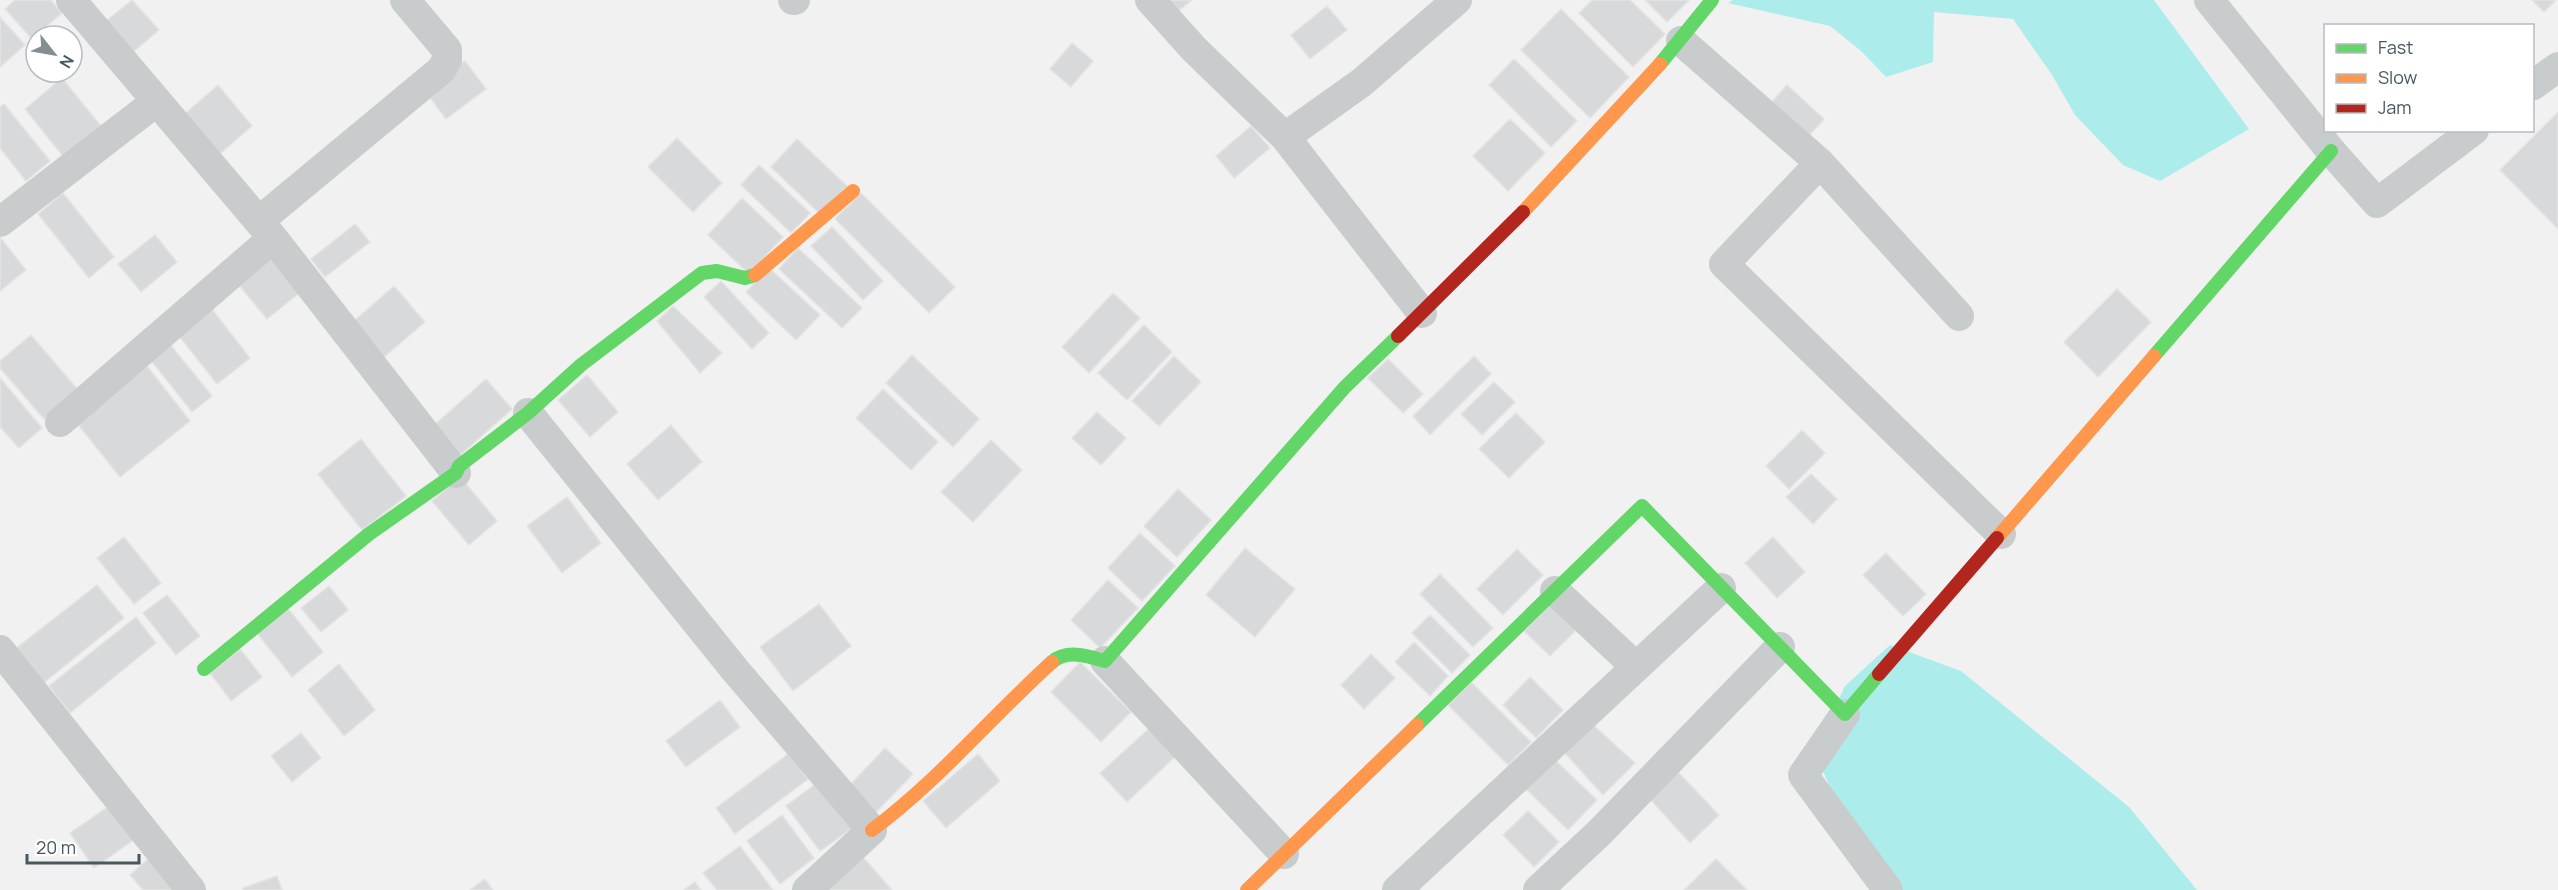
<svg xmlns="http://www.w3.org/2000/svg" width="2558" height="890" viewBox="0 0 2558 890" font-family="Manrope,sans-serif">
<rect width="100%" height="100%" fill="#f2f1f1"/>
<!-- water -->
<path fill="#acedec" d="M1733 0H2154L2249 129 2160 181 2123 165 2075 115 2052 75 2013 19 1934 12 1933 62 1886 77 1861 51 1830 26 1728 3Z
M1890 645 1961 671 2129 807 2197 890H1899L1838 804 1814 752 1845 686Z"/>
<!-- building -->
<path fill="#d8d9da" stroke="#e3e3e4" stroke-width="1.5" d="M15 0H51L62 13 32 39 5 9Z
M132 0 159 30 132 53 105 22Z
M1161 0H1192L1173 15Z
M1592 0H1630L1665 34 1633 67 1579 13Z
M1645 0H1689L1667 22Z
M2532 0H2556L2544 12Z
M1327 6 1347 30 1310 59 1291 35Z
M1561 9 1629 77 1590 118 1521 50Z
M0 17 25 45 0 67Z
M1072 43 1093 61 1071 87 1050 69Z
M1514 59 1577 121 1551 147 1489 85Z
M465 61 486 89 446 119 425 91Z
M62 78 104 130 66 160 25 109Z
M218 85 252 126 215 158 180 118Z
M1787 85 1824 119 1807 138 1770 104Z
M4 104 50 161 26 181 0 148V107Z
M2558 112V229L2500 170Z
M1510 119 1545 153 1508 191 1473 156Z
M1251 126 1270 148 1234 178 1216 156Z
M677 138 722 183 693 212 648 167Z
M797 139 847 186 820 214 771 167Z
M759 165 810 213 791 233 741 185Z
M63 193 114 257 89 278 38 214Z
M861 193 955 287 929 313 835 219Z
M742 198 783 237 749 274 708 235Z
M355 224 370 242 325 277 311 259Z
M832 227 883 281 863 300 811 246Z
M155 235 177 262 141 292 118 264Z
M0 237 26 270 0 291Z
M798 248 862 308 842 328 779 269Z
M271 249 303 290 267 319 234 279Z
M769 268 820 315 796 340 746 292Z
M721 281 769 333 752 349 704 297Z
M394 286 425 322 384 357 354 321Z
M2117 289 2151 322 2098 377 2064 342Z
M1113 293 1140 318 1089 373 1062 347Z
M208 304 250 358 217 384 175 331Z
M673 306 722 353 700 373 657 321Z
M1144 325 1172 352 1127 400 1098 373Z
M31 335 78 390 44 419 0 368V361Z
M169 343 212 396 192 412 149 358Z
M912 355 979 419 953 447 886 383Z
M1174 356 1201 382 1159 426 1132 401Z
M1474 356 1491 374 1430 435 1413 416Z
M1388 359 1423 394 1403 413 1368 378Z
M147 366 190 421 120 477 76 422Z
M587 375 618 412 590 437 558 400Z
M0 378 42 428 19 448 0 427Z
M486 379 512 409 458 457 432 427Z
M1494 382 1515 402 1482 435 1461 414Z
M883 389 938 442 911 470 856 418Z
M1097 412 1126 438 1101 465 1072 438Z
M1516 413 1545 442 1509 478 1479 449Z
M671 425 702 462 658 500 627 464Z
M1802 430 1825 453 1789 489 1766 466Z
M361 439 406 496 362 530 318 474Z
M991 440 1022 470 973 522 941 492Z
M1811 474 1837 499 1813 524 1786 497Z
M460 477 497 521 469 545 432 501Z
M1178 489 1211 520 1177 557 1144 526Z
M567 497 601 543 562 573 527 526Z
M1140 533 1175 566 1142 601 1108 568Z
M124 537 161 583 134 604 97 558Z
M1773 537 1805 572 1777 598 1745 563Z
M1245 548 1295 589 1255 637 1206 595Z
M1517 549 1543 575 1503 615 1477 589Z
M1886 553 1926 594 1903 616 1863 575Z
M1440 574 1493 628 1473 647 1420 594Z
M1108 580 1138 608 1100 648 1071 620Z
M97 585 124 618 41 685 14 650Z
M329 586 348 610 321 632 301 608Z
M167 595 200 636 176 655 143 613Z
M1559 596 1585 621 1550 656 1524 631Z
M819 604 851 646 793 691 760 647Z
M287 607 323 652 292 677 256 632Z
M1430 615 1470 655 1452 673 1412 633Z
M136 617 156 643 70 713 49 686Z
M1414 642 1448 676 1430 696 1395 662Z
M240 649 262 677 231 701 210 673Z
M1371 654 1395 678 1364 709 1341 685Z
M1080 662 1131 712 1101 742 1051 692Z
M339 664 375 710 344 736 308 690Z
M1530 677 1563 710 1536 738 1503 705Z
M1471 682 1531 742 1508 765 1448 705Z
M720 700 740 727 686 767 666 741Z
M1591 723 1635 763 1603 795 1562 750Z
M1152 726 1178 754 1127 802 1100 773Z
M301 733 321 758 292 782 271 756Z
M885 748 913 774 875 813 848 787Z
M788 754 808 779 735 834 716 808Z
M978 754 1000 781 946 828 923 801Z
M1554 759 1597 800 1568 830 1526 789Z
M1678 772 1719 815 1690 843 1650 799Z
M821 780 855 826 820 851 786 806Z
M115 802 139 836 94 868 70 833Z
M1528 811 1559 842 1534 867 1503 835Z
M782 815 814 858 780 884 747 841Z
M740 846 773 890H717L703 873Z
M155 853 188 890H143L130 875Z
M863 857 892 890H825Z
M1716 859 1747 890H1684Z
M277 876 282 890H243V888Z
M485 879 493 890H470Z
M695 882 701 890H684Z"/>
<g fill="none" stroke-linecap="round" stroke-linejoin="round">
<!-- street -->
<path stroke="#c9cccd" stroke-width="30" d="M71 0 273 238 456 473
M793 0H795
M1150 0 1194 49 1285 137 1361 83 1457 0
M2209 0 2331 151 2377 203 2474 130
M1681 41 1820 163 1959 316
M2532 86 2558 67
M1285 137 1422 313
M1820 163 1724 264 2001 534
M259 221 441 70 447 60V50L405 0
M0 222 157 101
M528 413 735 670 872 830 807 890
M60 422 273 238
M1555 591 1636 667
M0 650 191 890
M1105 661 1284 854
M1845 714 1803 775 1888 890
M1397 890 1721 588
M1538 890 1599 833 1780 647"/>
<!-- fast -->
<path stroke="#63d668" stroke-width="14" d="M1660 64 1712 0
M2154 356 2331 151
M1052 662C1067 649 1088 656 1105 661L1345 387 1398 336
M204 669 369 534 456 473 459 466 528 413 581 365 702 273 717 271 745 278 755 275
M1417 725 1642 506 1845 714 1879 674"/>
<!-- slow -->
<path stroke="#ff974d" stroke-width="14" d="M1523 212 1660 64
M755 275 853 191
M1997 538 2154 356
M872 830C938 781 991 717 1052 662
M1247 890 1417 725"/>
<!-- jam -->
<path stroke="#b3261e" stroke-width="14" d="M1398 336 1523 212
M1879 674 1997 538"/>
</g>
<!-- legend -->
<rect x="2324" y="24" width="210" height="108" fill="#ffffff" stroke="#b6bcbf" stroke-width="1.5"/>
<rect x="2336" y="44" width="30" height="9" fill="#63d668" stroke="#b6bcbf" stroke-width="1.5"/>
<text x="2378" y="54" font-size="18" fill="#48585e">Fast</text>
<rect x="2336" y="74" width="30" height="9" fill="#ff974d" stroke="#b6bcbf" stroke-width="1.5"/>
<text x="2378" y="84" font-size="18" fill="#48585e">Slow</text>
<rect x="2336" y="104" width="30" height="9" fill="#b3261e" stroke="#b6bcbf" stroke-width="1.5"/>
<text x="2378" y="114" font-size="18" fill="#48585e">Jam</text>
<!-- north arrow -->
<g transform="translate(54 54) rotate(121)"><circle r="28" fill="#ffffff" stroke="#b6bcbf" stroke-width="1.5"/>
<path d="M0-4.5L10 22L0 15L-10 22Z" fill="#848e91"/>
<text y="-9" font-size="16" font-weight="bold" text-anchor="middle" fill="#48585e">N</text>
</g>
<!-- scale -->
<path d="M27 854v9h112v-9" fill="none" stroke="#48585e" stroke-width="3"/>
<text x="36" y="854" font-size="18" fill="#48585e" stroke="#ffffff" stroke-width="4.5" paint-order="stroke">20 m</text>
</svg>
